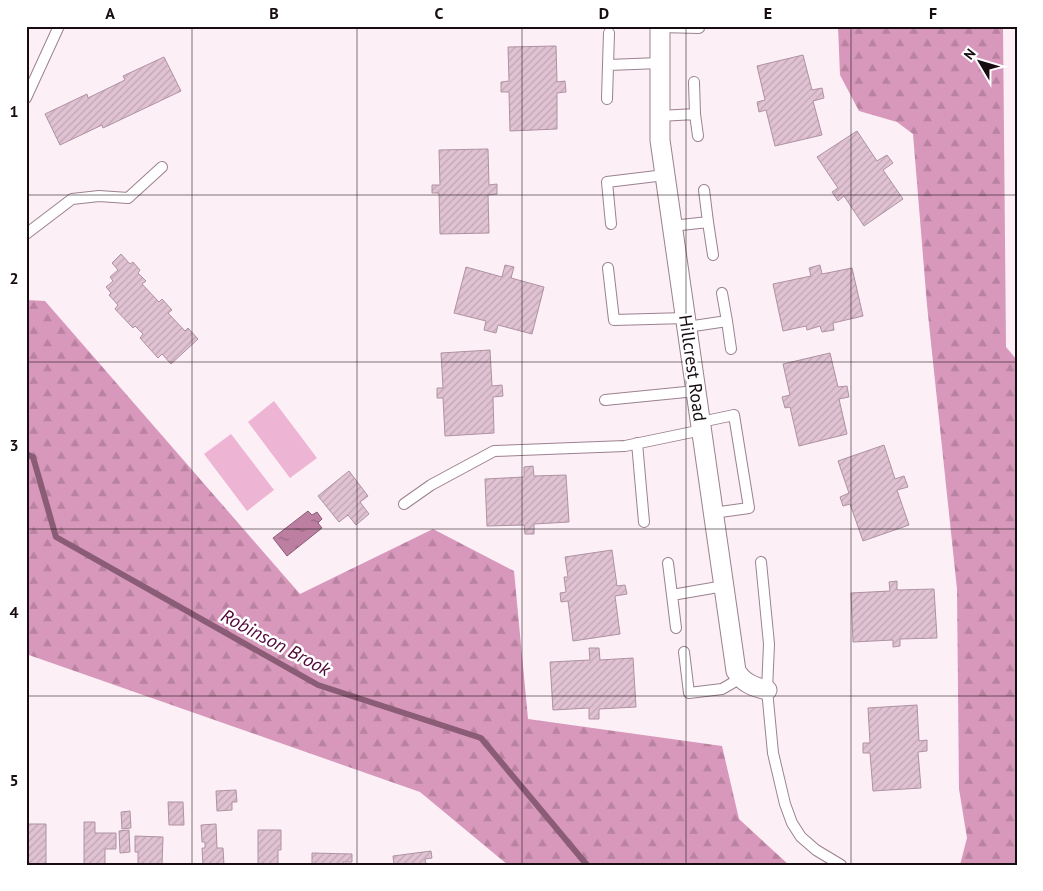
<svg xmlns="http://www.w3.org/2000/svg" width="1043" height="891" viewBox="0 0 1043 891" font-family="'PT Sans',sans-serif">
<defs>
<pattern id="forest-firs" width="22" height="20" patternUnits="userSpaceOnUse" patternTransform="scale(1.25)"><rect width="22" height="20" fill="#d798bb"/><path d="M5 1l3.5 6h-7zM16 11l3.5 6h-7z" fill="#b882a0"/></pattern>
<pattern id="water-ripples" width="26" height="14" patternUnits="userSpaceOnUse" patternTransform="scale(1.25)"><rect width="26" height="14" fill="#bc7fa1"/><path d="M2 4q2-2 4 0t4 0M15 11q2-2 4 0t4 0" fill="none" stroke="#986682"/></pattern>
<pattern id="building-hatch" width="6" height="6" patternUnits="userSpaceOnUse" patternTransform="scale(1.25)"><rect width="6" height="6" fill="#e0c2d2"/><path d="M-1 1l2-2M0 6l6-6M5 7l2-2" fill="none" stroke="#bfa6b3"/></pattern>
</defs>
<rect width="100%" height="100%" fill="#fceff6"/>
<!-- forest -->
<path fill="url(#forest-firs)" d="M838 26H1003L1006 347 1017 360V865H960L967 838 959 789 957 589 927 305 913 134 897 122 859 111 840 75Z
M26 300 45 301 300 594 433 529 514 571 528 719 722 746 739 819 789 865H508L420 792 26 654Z"/>
<!-- pitch -->
<path fill="#eeb4d3" d="M274 401 317 458 290 478 248 422Z
M231 434 274 490 247 511 204 454Z"/>
<!-- water -->
<path fill="url(#water-ripples)" stroke="#8a5c76" d="M308 511 312 515 317 512 322 519 318 523 322 528 287 556 273 538Z"/>
<g fill="none" stroke-linecap="round" stroke-linejoin="round">
<!-- stream -->
<path stroke="#8a5c76" stroke-width="6" d="M26 454 33 457 56 537 318 685 481 738 587 865"/>
</g>
<!-- building -->
<path fill="url(#building-hatch)" stroke="#af92a1" d="M556 46 557 82 565 81 566 92 557 93V129L510 131 509 92H501V82L509 81 508 47Z
M803 55 812 90 822 88 824 98 813 101 822 135 775 146 766 110 759 112 757 102 765 100 757 66Z
M164 57 181 91 103 128 102 125 60 145 45 114 87 94 88 98 125 80 123 76Z
M857 131 877 161 887 155 893 163 883 170 903 199 864 226 844 196 838 201 832 192 838 188 817 157Z
M488 149 489 185 497 184V194L488 195 489 233 440 234 439 193H432V185H440L439 150Z
M121 254 130 264 133 262 140 270 138 273 146 281 142 284 159 302 162 299 172 310 168 313 185 331 188 328 198 339 171 364 162 354 158 358 140 338 143 334 135 326 133 328 115 309 118 305 109 295 111 293 106 287 113 281 110 277 118 270 112 263Z
M505 265 514 267 511 278 544 287 532 334 498 325 496 333 484 330 486 321 454 313 466 267 502 277Z
M820 265 822 274 852 268 863 316 833 323 834 330 822 332 820 326 807 330 806 326 783 331 773 284 811 276 809 268Z
M490 350 492 386 502 385 503 396 493 397 494 433 445 436 443 398H437V388H443L441 353Z
M830 353 838 387 847 386 849 397 839 399 847 434 799 446 790 407 785 408 782 397 790 395 783 364Z
M884 445 895 479 904 476 908 487 897 490 909 525 863 541 850 504 843 506 840 497 849 493 838 461Z
M533 466 534 476 566 475 569 522 534 524V534H525L524 525 487 526 485 479 524 477V467Z
M349 471 368 496 360 502 369 514 356 525 348 515 339 522 318 496Z
M612 550 617 586 625 585 627 594 615 596 620 634 573 641 568 601 561 602 560 593 566 592 564 577H568L565 557Z
M897 581V590L934 589 937 638 900 639V646L893 647V640L853 642 851 593 890 591 889 582Z
M589 648H599L600 660 633 658 636 707 599 709V719H589V708L553 710 550 662 590 660Z
M917 705 919 741 927 740V751L918 752 921 788 873 791 870 753H863V743H870L868 708Z
M236 790 237 802H232V810L217 811 216 791Z
M168 802H183L184 825H169Z
M130 811 131 828 122 829 121 812Z
M84 822H95V833H116V849H105V865H84Z
M26 824H46V865H26Z
M216 824 217 848H223L224 865H203L202 848H205V842H202L201 825Z
M129 830 130 852 120 853 119 831Z
M258 830H281V850H278V865H258Z
M135 836 163 837 162 865H138V852H135Z
M431 851 432 858 425 859 426 865H394L393 856Z
M312 853 352 854V862H343V865H312Z"/>
<g fill="none" stroke-linecap="round" stroke-linejoin="round">
<defs>
<path id="lane" d="M660 27 699 28
M608 65 609 33
M26 98 59 26
M607 99 608 65 660 63
M695 114 698 136
M660 116 695 114 694 82
M704 190 708 222
M611 224 607 182 665 175
M672 226 708 222 713 255
M26 234 72 199 99 196 128 198 162 167
M608 268 614 320 686 318
M722 293 727 321
M687 327 727 321 731 349
M605 400 696 391
M701 422 734 415 749 508 713 513
M637 443 644 522
M404 504 431 485 494 451 625 446 702 430
M761 562 769 644 767 690 773 753 785 804 792 823 801 837 816 850 841 865
M668 563 672 595
M676 628 672 595 724 586
M684 652 689 693 722 689 741 678"/>
<path id="street" d="M660 26V140L736 671C743 683 754 687 767 690"/>
</defs>
<!-- lane casing -->
<use href="#lane" stroke="#9c818f" stroke-width="12"/>
<!-- street casing -->
<use href="#street" stroke="#9c818f" stroke-width="21"/>
<!-- lane -->
<use href="#lane" stroke="#fff" stroke-width="10"/>
<!-- street -->
<use href="#street" stroke="#fff" stroke-width="19"/>
</g>
<!-- grid -->
<path fill="none" stroke="#160c11" stroke-width="1" stroke-opacity="0.55" d="M192 26V865M357 26V865M522 26V865M686 26V865M851 26V865M26 195H1017M26 362H1017M26 529H1017M26 696H1017"/>
<g text-anchor="middle" dominant-baseline="central" stroke-width="5" stroke-linejoin="round" paint-order="stroke">
<!-- street labels -->
<g font-size="18" fill="#160c11" stroke="#fff">
<text transform="translate(693 368) rotate(82)">Hillcrest Road</text>
</g>
<!-- water labels -->
<g font-size="19" font-style="italic" fill="#52083b" stroke="#fff">
<text transform="translate(276 642) rotate(28)">Robinson Brook</text>
</g>
</g>
<!-- border -->
<rect width="1043" height="891" fill="none" stroke="#ffffff" stroke-width="55"/>
<!-- north arrow -->
<g transform="translate(980 62) rotate(308)" stroke="#ffffff" stroke-width="4" paint-order="stroke">
<path d="M0-4L9 19L0 12L-9 19Z" fill="#160c11"/>
<text y="-8" font-size="14" font-weight="bold" text-anchor="middle" fill="#160c11">N</text>
</g>
<rect x="28" y="28" width="988" height="836" fill="none" stroke="#160c11" stroke-width="2"/>
<g font-size="16" text-anchor="middle" font-weight="bold" fill="#160c11">
<text x="110" y="19">A</text>
<text x="274" y="19">B</text>
<text x="439" y="19">C</text>
<text x="604" y="19">D</text>
<text x="768" y="19">E</text>
<text x="933" y="19">F</text>
<text x="14" y="117">1</text>
<text x="14" y="284">2</text>
<text x="14" y="451">3</text>
<text x="14" y="618">4</text>
<text x="14" y="786">5</text>
</g>
</svg>
